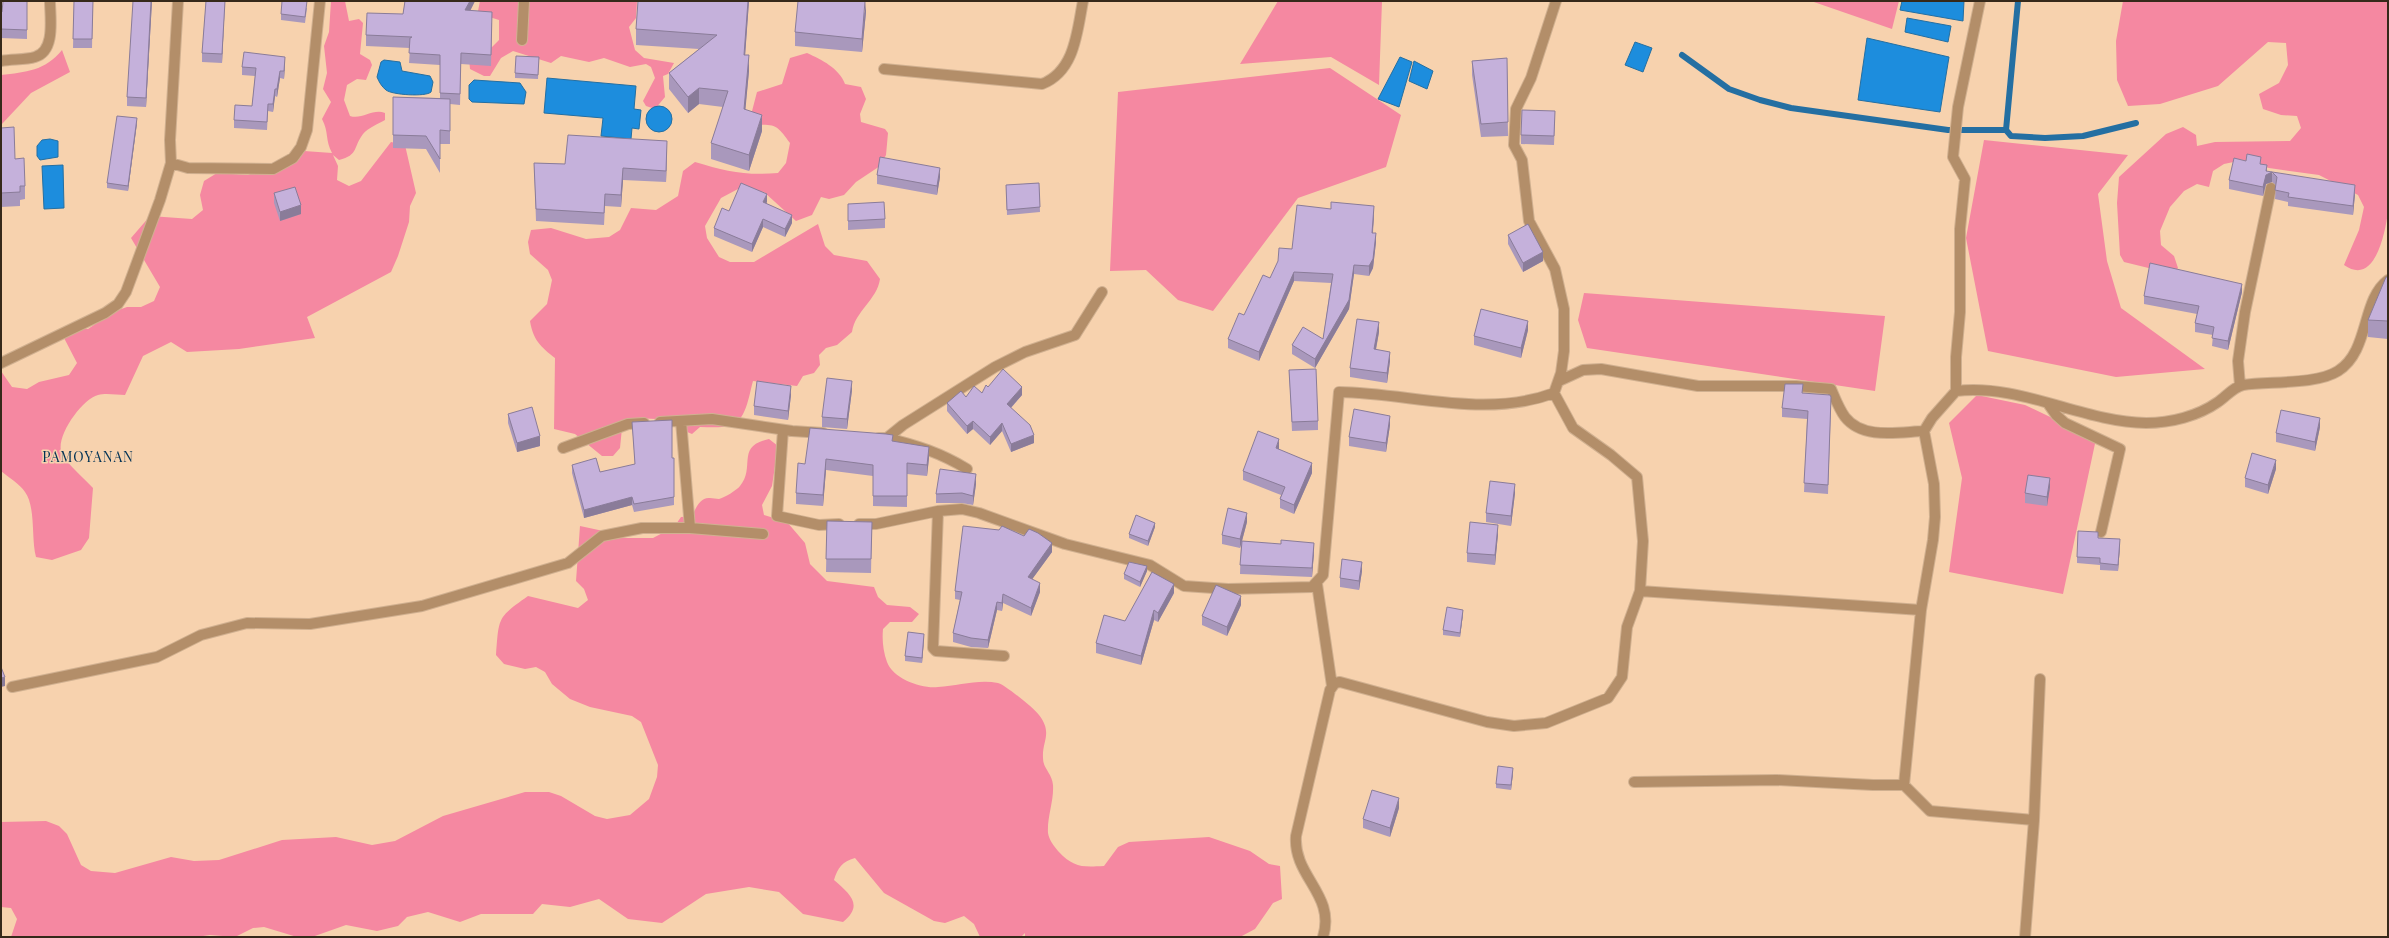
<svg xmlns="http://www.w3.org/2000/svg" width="2389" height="938" viewBox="0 0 2389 938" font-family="'Playfair Display',serif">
<rect width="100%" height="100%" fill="#f7d2ae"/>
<!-- green -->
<path fill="#f588a1" d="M331 1H345L349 21 359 19 363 23 360 54 370 60 372 65 366 80 357 79 347 85 344 100 350 116C362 120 373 108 385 113V120C378 124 368 128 363 134 353 147 359 155 339 160L333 155 338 166 337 180 349 186 361 181 391 142 405 145 416 193 410 206 409 222 398 256 391 272 307 317 315 338 239 349 187 352 171 342 143 356 125 395C117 395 106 393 98 395 82 399 54 438 62 454 68 465 85 479 93 488L89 538 81 550 52 560 36 557C31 539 36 507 25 492 20 484 8 477 1 471V371L12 387 27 389 39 382 69 375 77 363 63 336 75 328 88 329 113 312 127 307H141L154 301 160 287 131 238 150 216 192 219 203 210 200 195 204 181 217 173 248 175 304 151 332 153C325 140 329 132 322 119L331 102 323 89 327 73 324 46 329 32Z
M480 1H637L636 18 629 27 635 50 644 58 674 63 668 74 663 76 665 97 655 109 646 106 643 101 655 78 651 67 646 64 630 67 604 58 589 62 561 56 551 63 513 51 501 58 490 76H484L470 69 469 58 492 47 499 40V20L483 15 478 11Z
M1278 1H1382L1379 85 1331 57 1240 64Z
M1811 1H1899L1892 29Z
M2123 1H2388V212C2385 233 2375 287 2344 265L2359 230 2364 207 2358 195 2319 175 2269 168 2243 160 2224 164 2213 171 2209 187 2197 184 2184 191 2170 207 2160 231 2161 245 2174 256 2178 268 2173 274 2124 262 2120 255 2117 203 2119 177 2166 134 2183 127 2196 135 2197 146 2215 142 2290 141 2301 128 2297 116 2281 115 2263 109 2259 94 2279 83 2288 65 2286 43 2268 42 2218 86 2160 104 2128 106 2117 80 2116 41Z
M62 50 70 72 31 93 1 125V75C26 72 45 71 62 50Z
M807 53C822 60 839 68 845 84L861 87 866 99 860 114 861 122 885 129 888 133 886 155 880 166 856 182 844 195 829 199 821 197 812 215 796 221 764 192 738 189 721 198 705 226 707 238 719 257 730 262H754L818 224 825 246 834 255 867 261 880 279C877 300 855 311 852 332L837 345 826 348 819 355 820 365 814 373 803 376 797 386 753 381C749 395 746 423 729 426 720 428 709 427 700 427L692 434 656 419 635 418 622 428 620 448 613 456H602L575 434 554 429 555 358C541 347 533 340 530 321L547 304 552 280 548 270 530 254 528 242 531 230 551 228 586 239 609 237 620 230 631 208 656 210 678 196 683 171 695 162C725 171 746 176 778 173L786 163 790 143C778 127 777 124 757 125L751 115 757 92 782 84 790 58Z
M1330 68 1401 115 1386 167 1298 198 1213 311 1178 300 1146 270 1110 271 1118 92Z
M1984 140 2128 155 2098 194 2107 261 2121 308 2205 369 2116 377 1988 351 1966 238Z
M1584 293 1885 316 1875 391 1587 348 1578 320Z
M1977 395 2025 405 2096 439 2063 594 1949 572 1962 478 1949 423Z
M769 439 778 446 772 486 762 505 764 515 787 522 805 543 810 564 827 581 874 587 878 597 887 605 910 607 919 614 912 622H890L883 629C882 640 883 651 887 662 893 679 922 689 938 687 958 686 978 679 998 683 1004 684 1035 709 1039 715 1053 733 1042 741 1043 758 1043 769 1052 773 1053 785 1054 801 1047 817 1048 833 1049 840 1054 846 1058 851 1074 868 1082 867 1104 866L1118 847 1129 842 1209 837 1250 851 1269 864 1280 866 1282 899 1273 903 1255 929 1240 937H1025V933L1021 937H980L974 924 964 916 945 923 934 921 884 893 855 858C842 862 838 867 834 880 850 894 864 905 843 922L803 914 779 892 749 887 706 894 662 923 628 919 599 899 570 907 542 904 533 914H481L460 922 428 912 407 917 398 926 377 931 346 925 312 937H297L264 927 253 928 235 937 210 935 196 937H11L17 919 11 908 1 907V822L46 821 59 826 67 834 81 865 91 871 115 873 171 857 194 861 219 860 282 840 336 837 372 845 395 841 443 816 525 792H549L561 796 595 816 607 819 630 815 649 799 657 777 658 765 641 722 632 716 590 707 570 699 552 684 545 672 536 667 525 669 504 664 496 655C499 617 497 618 528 596L578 608 588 600 584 589 576 581 580 526 608 532 618 538H653L674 527 681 517 692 516C696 508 700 497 710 498 713 498 716 499 719 499 724 498 737 490 740 486 756 467 735 446 769 439Z"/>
<!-- water -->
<path fill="#1d8ddd" stroke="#246fa2" d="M1902 1H1964L1963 21 1900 10Z
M1907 18 1951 26 1948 42 1905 32Z
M1867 38 1949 57 1940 112 1858 100Z
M1635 42 1652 48 1643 72 1625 65Z
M1400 57 1412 62 1399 107 1378 99Z
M384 60 400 62 402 71 430 76 433 82 431 92C426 97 392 95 386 90 382 87 379 82 377 77L381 62Z
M1414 61 1433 71 1427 89 1409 81Z
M547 78 636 86 634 109 641 110 639 129 632 128 631 139 601 136 603 118 544 113Z
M474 80 520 83 526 92 524 104 472 102 469 99V85Z
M646 119a13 13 0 1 1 26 0a13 13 0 1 1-26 0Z
M50 139 58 141V157L40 160 37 156V146L42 140Z
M63 165 64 208 44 209 42 166Z"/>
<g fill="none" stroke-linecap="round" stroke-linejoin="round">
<!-- stream -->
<path stroke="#246fa2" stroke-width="6" d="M2018 1 2006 130 2011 136 2045 138 2083 136 2136 123
M1682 55 1729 89 1760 100 1791 108 1948 130H2006"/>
<defs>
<path id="minor" d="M522 40 524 1
M1 61C12 59 25 60 35 57 56 51 50 17 50 1
M884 69 1042 84C1075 71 1077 32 1083 1
M171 163 188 168 273 169 293 158 301 147 307 130 320 1
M1 363 105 313 118 304 126 292 160 200 171 163 170 140 178 1
M1559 381 1583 370 1601 369 1698 386H1796L1831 389C1835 398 1839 409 1845 417 1863 440 1899 432 1924 431
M2240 386 2238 361 2245 312 2271 188
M1956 391V357L1960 312V229L1965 179 1953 157 1958 107 1980 1
M2049 405 2056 415 2065 423 2120 449 2101 532
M681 421 690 528
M660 422 712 419 792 431 823 433
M783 430 777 516 819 525 839 524
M879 438H887L903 425 995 367 1025 352 1075 335 1102 292
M887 438C916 445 941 453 967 469
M563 448 628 424 644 423
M938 511 962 509 979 513 1065 544 1150 565 1184 586 1228 589 1312 587 1323 575 1339 392C1410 393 1485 419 1554 393
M859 524H876L938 511 933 648 936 651 1004 656
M1317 584 1332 686
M1640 591 1921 610
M12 687 157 657 201 635 247 623 310 624 422 606 568 563 602 536 642 528H690L763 534
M1634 782 1777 780 1873 785H1904
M2034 820 2040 679
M1323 937C1336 894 1293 877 1296 836L1330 690 1335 683 1340 682 1487 722 1514 726 1546 723 1608 698 1622 677 1627 627 1640 591 1643 541 1637 477 1611 455 1573 428 1554 393 1561 373 1564 351V309L1555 269 1529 221 1522 160 1514 145 1516 109 1531 78 1556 1
M2025 937 2034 820 1930 811 1904 785 1921 610 1933 540 1935 517 1934 484 1924 431 1932 418 1956 391C2019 383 2083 422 2146 423 2171 423 2198 416 2218 402 2226 397 2233 387 2243 385 2269 381 2316 385 2338 371 2370 351 2361 300 2388 280"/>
</defs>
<!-- minor casing -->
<use href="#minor" stroke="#d0b090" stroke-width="12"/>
<!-- minor -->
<use href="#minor" stroke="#b38e69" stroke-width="10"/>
</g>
<!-- wall -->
<path fill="#a998bc" d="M27 1V39L1 38V12H2Z
M74 1H93L92 48H73Z
M152 1 146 107 127 106V97Z
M206 1H225L222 63 202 62V53Z
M405 1H475L470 11 492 23 491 66 461 64 460 105 450 104V144H440V173L426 149 393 148V97L440 98V65L409 63 410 48 366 46V35L403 14Z
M749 1 745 55 749 71 745 110 762 131 749 171 711 159V143L723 107 699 104 688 113 669 89V73L699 49 636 45V29Z
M307 8 305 23 281 20V14Z
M866 12 862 52 795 46V32Z
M539 57 538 79 515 78V73Z
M1507 58 1508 136 1481 137 1472 75V61Z
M285 64 284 79 280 78 277 97 275 96 273 112 268 111 267 130 234 128V120L252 106 255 76 242 75V67Z
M1555 120 1554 145 1521 144V135Z
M137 123 128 191 107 188V183Z
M1 128 15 159 25 186V199L20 200V206L1 207Z
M667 152 666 182 623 180 621 207 605 206 604 225 536 221 534 163 565 164Z
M2261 164 2267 172 2355 194 2353 215 2288 206V202L2275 199 2276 185 2272 182 2266 184 2263 196 2229 189V180Z
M877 175 940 177 937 195 877 184Z
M1039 183 1040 212 1007 215 1006 185Z
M274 193 301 214 280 221 274 203Z
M767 202 766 203 792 223 785 237 763 227 752 252 714 236V228L729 211Z
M848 204 885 219V228L848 230Z
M1374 215 1373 233 1376 242 1373 268 1369 276 1354 274 1349 309 1315 368 1292 354V345L1323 339 1331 283 1294 281 1259 361 1228 348V339L1270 278 1292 249Z
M1508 235 1543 261 1523 272 1508 244Z
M2388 277V339L2368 337V320Z
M2242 292 2228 350 2212 346 2213 335 2195 332V323L2197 314 2144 304V296Z
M1528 330 1521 358 1474 345V336Z
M1379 332 1376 350 1390 361 1387 383 1350 377V368Z
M1289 370 1318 421V430L1292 431Z
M988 387 1022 395 1011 408 1034 443 1011 452 1002 431 990 445 973 429 967 434 947 411V403L966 397 982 393Z
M852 390 847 429 822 427V417Z
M1803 393 1831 406 1828 494 1804 492 1807 419 1782 417V408Z
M791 395 788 420 754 415V406Z
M508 414 540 446 517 452 508 423Z
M632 422 672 458H674V505L634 512 632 505 584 518 572 473V465L600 472 635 465Z
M1390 425 1386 452 1349 446V437Z
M2320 427 2315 451 2276 442V433Z
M893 441 929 458 927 476 907 474V507L873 506V476L826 470 823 506 796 504V493L805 464Z
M1279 449 1312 473 1294 514 1280 508V499L1281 495 1243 480V471Z
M2276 469 2268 494 2245 487V478Z
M976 484 973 505 962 503H936V494Z
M2050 487 2047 506 2025 503V493Z
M1515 493 1511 526 1486 522V513Z
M827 521 872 522 871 573 826 572Z
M1247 522 1242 541 1314 552 1312 577 1240 574 1241 544 1240 548 1222 544V535Z
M1155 527 1148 546 1129 538V534Z
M999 530 1052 552 1032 579 1040 592 1031 616 1003 603 1002 611 997 610 988 648 971 647 953 642V633L960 600 955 599V591Z
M1498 534 1495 565 1467 562V553Z
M2098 538 2120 546 2118 571 2100 570V565L2077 563V557Z
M1147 571 1140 587 1124 579V574Z
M1362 571 1359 590 1340 587V578Z
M1174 593 1158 622 1154 620 1141 665 1096 653V643L1125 621Z
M1241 605 1227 636 1202 625V616Z
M1463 614 1460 637 1443 635V630Z
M924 639 922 663 905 661V656Z
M1513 773 1511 790 1496 788V784Z
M1399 808 1390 837 1363 828V819Z"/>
<!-- shaded-wall -->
<path fill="#8a7c99" d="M151 1H152L146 107V98Z
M225 1 222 63V54Z
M470 1H475L465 21V10Z
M748 1H749L744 71V55Z
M866 1V12L862 52V39Z
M749 55V71L744 125V109Z
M285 57V64L284 79V71Z
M280 71V78L277 97V89Z
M699 88V104L688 113V97Z
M275 89V96L273 112V104Z
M762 115V131L749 171V155Z
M137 118V123L128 191V186Z
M667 141V152L666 182V171Z
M2267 165V174L2272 172V182L2266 184 2263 196V187Z
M623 168V180L621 207V195Z
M940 168V177L937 195V186Z
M2355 185V194L2353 215V206Z
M767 194V202L763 210V202Z
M301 205V214L280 221V212Z
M1374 206V215L1372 242V233Z
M792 215V223L785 237V229Z
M763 219V227L752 252V244Z
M1376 233V242L1373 268 1369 276V266Z
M1543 252V261L1523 272V263Z
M1354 265V274L1349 309 1315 368V359Z
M1294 272V281L1259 361V352Z
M2242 284V292L2228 350V341Z
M1528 321V330L1521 358V348Z
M1379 322V332L1374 359V349Z
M1390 352V361L1387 383V373Z
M852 381V390L847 429V419Z
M791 386V395L788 420V411Z
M1022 387V395L1007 412V404Z
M1390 416V425L1386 452V443Z
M2320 418V427L2315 451V442Z
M973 421V429L967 434V426Z
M1002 423V431L990 445V437Z
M1034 435V443L1011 452V444Z
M540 436V446L517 452V443Z
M1279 439V449L1276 457V448Z
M929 447V458L927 476V465Z
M826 459V470L823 506V495Z
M2276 460V469L2268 494V485Z
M1312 463V473L1294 514V505Z
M976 474V484L973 505V496Z
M2050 478V487L2047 506V497Z
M1515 484V493L1511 526V516Z
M632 497V505L584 518V510Z
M1247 513V522L1240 548V539Z
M1155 523V527L1148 546V541Z
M1498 525V534L1495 565V555Z
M2120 539V546L2118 571V565Z
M1052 543V552L1028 585V577Z
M1314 543V552L1312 577V568Z
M1362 562V571L1359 590V581Z
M1147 566V571L1140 587V582Z
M1040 583V592L1031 616V608Z
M1174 584V593L1158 622V613Z
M1003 594V603L1002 611V603Z
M1241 596V605L1227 636V627Z
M997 602V610L988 648V640Z
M1154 610V620L1141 665V656Z
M1463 610V614L1460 637V633Z
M924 634V639L922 663V658Z
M5 677V686L1 687V678Z
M1513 768V773L1511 790V785Z
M1399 798V808L1390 837V828Z"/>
<!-- building -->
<path fill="#c5b1db" stroke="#8a7c99" d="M3 1H27V30L1 29V12H2Z
M74 1H93L92 39H73Z
M133 1H151L146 98 127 97Z
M206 1H225L222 54 202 53Z
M282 1H307L305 17 281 14Z
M405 1H470L465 10 492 12 491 55 461 53 460 94 440 93V55L409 53 410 38 412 37 366 35 367 13 403 14Z
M638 1H748L744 55H749L744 109 762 115 749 155 711 143 728 91 699 88 688 97 669 73 717 35 636 29Z
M798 1H865L862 39 795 32Z
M244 52 285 57 284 71H280L277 89H275L273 104H268L267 122 234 120 235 105 252 106 256 68 242 67Z
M516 56 539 57 538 75 515 73Z
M1507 58 1508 122 1481 124 1472 61Z
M393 97 450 99V131L440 130V159L426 136 393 135Z
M1522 110 1555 111 1554 136 1521 135Z
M117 116 137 118 128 186 107 183Z
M14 127 15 159 24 158 25 186H20V192L1 193V128Z
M568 135 667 141 666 171 623 168 621 195 605 194 604 213 536 209 534 163 565 164Z
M2247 154 2261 157 2260 164 2267 165 2266 171 2355 185 2353 206 2288 197 2289 193 2275 190 2277 177 2272 172 2266 175 2263 187 2229 180 2234 158 2246 161Z
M880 157 940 168 937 186 877 175Z
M741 183 767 194 763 202 792 215 785 229 763 219 752 244 714 228 722 208 729 211Z
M1039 183 1040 207 1007 210 1006 185Z
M295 187 301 205 280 212 274 193Z
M884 202 885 219 848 221V204Z
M1331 202 1374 206 1372 233H1376L1373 259 1369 266 1354 265 1349 300 1315 359 1292 345 1303 327 1323 339 1333 274 1294 272 1259 352 1228 339 1239 313 1244 315 1263 275 1270 278 1278 261 1279 248 1292 249 1297 205 1331 209Z
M1528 224 1543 252 1523 263 1508 235Z
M2150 263 2242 284 2228 341 2212 338 2214 327 2195 323 2199 306 2144 296Z
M2386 277H2388V321L2368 320Z
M1481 309 1528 321 1521 348 1474 336Z
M1357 319 1379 322 1374 349 1390 352 1387 373 1350 368Z
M1003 369 1022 387 1007 404 1030 425 1034 435 1011 444 1002 423 990 437 973 421 967 426 947 403 961 391 966 397 974 386 982 393 986 385 988 387Z
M1316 369 1318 421 1292 422 1289 370Z
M827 378 852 381 847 419 822 417Z
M757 381 791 386 788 411 754 406Z
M1785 384H1803L1802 393 1830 395 1831 397 1828 485 1804 483 1808 411 1782 408Z
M532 407 540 436 517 443 508 414Z
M1354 409 1390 416 1386 443 1349 437Z
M2281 410 2320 418 2315 442 2276 433Z
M672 420V458H674V497L634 504 632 497 584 510 572 465 596 458 600 472 635 464 632 422Z
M810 428 886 434 893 435 892 441 929 447 927 465 907 463V496H873V465L826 459 823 495 796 493 798 463 805 464Z
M1258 431 1279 439 1276 448 1312 463 1294 505 1280 499 1285 487 1243 471Z
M2252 453 2276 460 2268 485 2245 478Z
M940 469 976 474 973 496 962 493 936 494Z
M2028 475 2050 478 2047 497 2025 493Z
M1490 481 1515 484 1511 516 1486 513Z
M1228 508 1247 513 1240 539 1222 535Z
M1136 515 1155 523 1148 541 1129 534Z
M827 521 872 522 871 559H826Z
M1470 522 1498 525 1495 555 1467 553Z
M963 526 999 530 1002 526 1024 536 1029 529 1038 533 1052 543 1028 577 1040 583 1031 608 1003 594 1002 603 997 602 988 640 971 638 953 633 962 592 955 591Z
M2078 531 2098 532V538L2120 539 2118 565 2100 563V558L2077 557Z
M1281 540 1314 543 1312 568 1240 565 1242 541 1281 544Z
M1342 559 1362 562 1359 581 1340 578Z
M1129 562 1147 566 1140 582 1124 574Z
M1152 572 1174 584 1158 613 1154 610 1141 656 1096 643 1104 615 1125 621Z
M1216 585 1241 596 1227 627 1202 616Z
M1447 607 1463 610 1460 633 1443 630Z
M908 632 924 634 922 658 905 656Z
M1 667 5 677 1 678Z
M1498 766 1513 768 1511 785 1496 784Z
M1372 790 1399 798 1390 828 1363 819Z"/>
<g text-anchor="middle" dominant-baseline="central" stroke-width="3" stroke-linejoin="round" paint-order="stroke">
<!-- neighbourhood labels -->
<g font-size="14" letter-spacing="1" fill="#003154" stroke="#f7d2ae">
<text x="88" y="456">PAMOYANAN</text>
</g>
</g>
<!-- border -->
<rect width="2389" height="938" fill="none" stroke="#36291a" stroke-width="4"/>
</svg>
